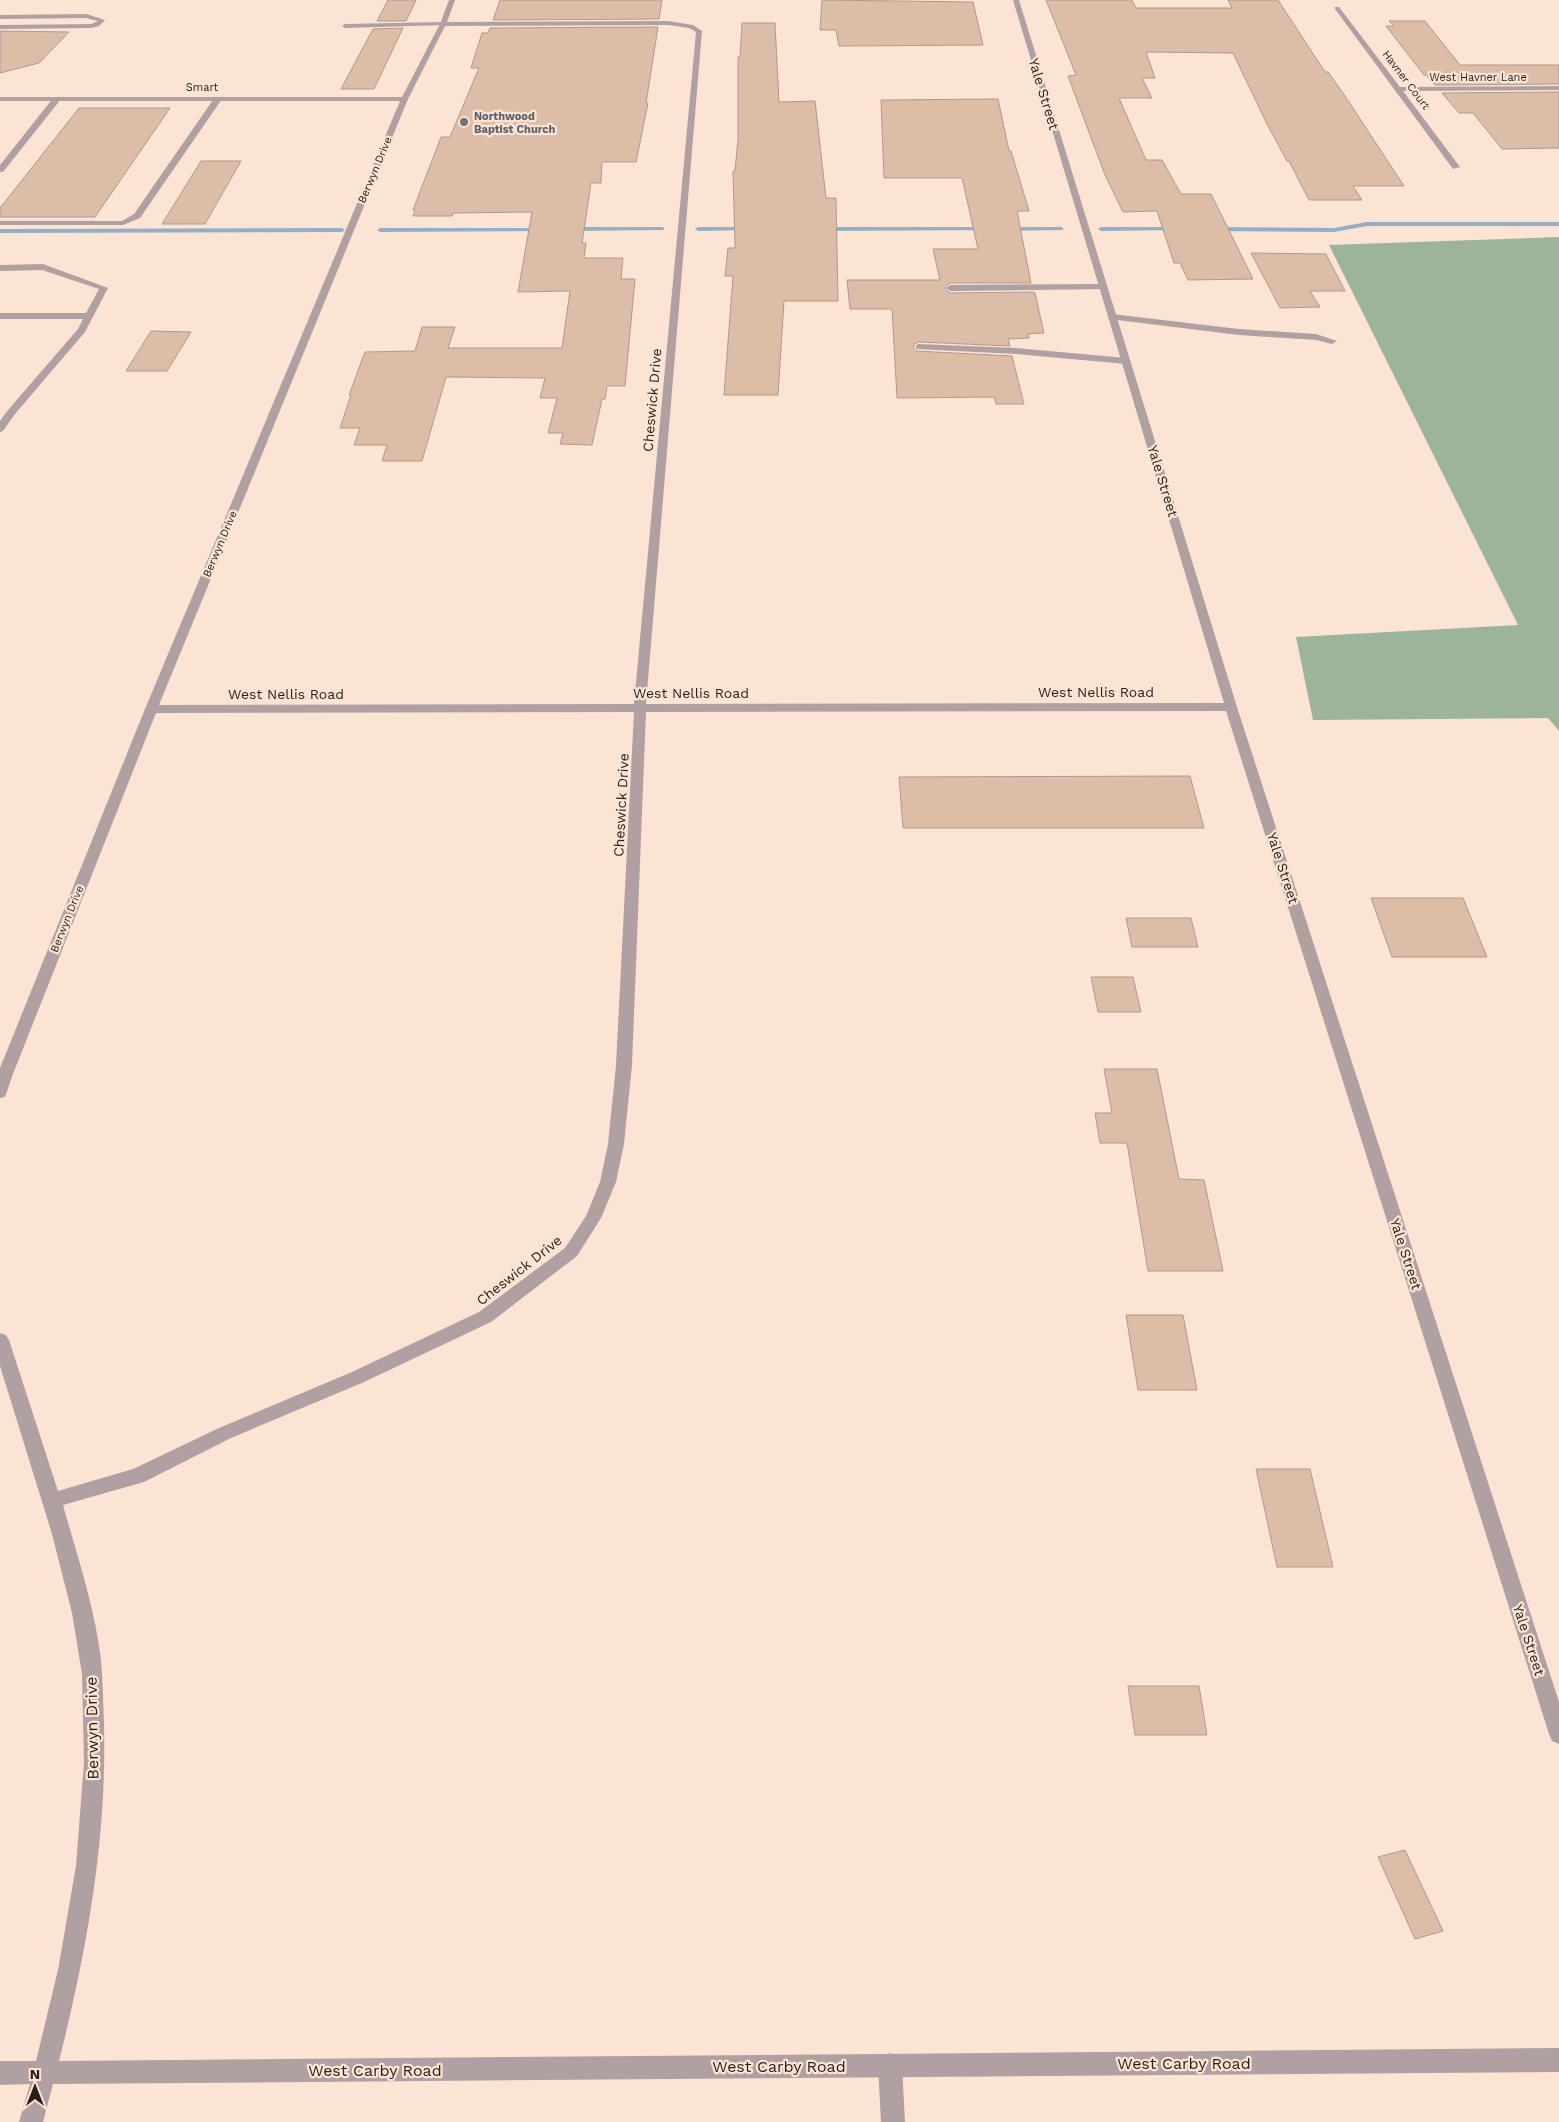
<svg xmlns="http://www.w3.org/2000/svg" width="1559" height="2122" viewBox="0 0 1559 2122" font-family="'Work Sans',sans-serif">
<rect width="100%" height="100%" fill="#fce4d4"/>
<!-- forest -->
<path fill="#9cb49a" d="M1559 237V731L1548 718 1313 720 1296 637 1518 625 1329 245Z"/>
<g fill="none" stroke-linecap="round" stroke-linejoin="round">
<!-- stream -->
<path fill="#93afc5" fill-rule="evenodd" d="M1367 222H1559V226H1367L1334 232 1215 231 1212 229 1215 227 1334 228Z
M662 227 664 228V230L570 231 567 229 570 227Z
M749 227 751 228V230L698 231 695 229 698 227Z
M989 227 991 228V230L822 231 819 229 822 227Z
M1061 227 1063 228V230L1007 231 1004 229 1007 227Z
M1176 227 1178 228V230L1101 231 1098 229 1101 227Z
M544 228 546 229V231L380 232 377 230 380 228Z
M0 229 342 228 345 230 342 232 0 233Z"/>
</g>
<!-- building -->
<path fill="#dbbda8" stroke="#b09a8b" d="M388 0H416L406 21H377Z
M500 0H662L659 19 493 20Z
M822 0 973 2 983 45 839 46 836 30H820Z
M1046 0H1132L1136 8H1232L1228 0H1278L1325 72H1328L1343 93 1404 186H1353L1362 200H1309L1289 161H1287L1267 124 1233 53 1146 52 1155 78H1142L1152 98H1119L1146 160H1162L1181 194H1211L1253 279 1188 280 1180 263H1174L1157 211 1123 212 1105 175 1068 76 1076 75Z
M1389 21H1425L1460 65H1559V84L1435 85 1426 75H1424L1386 26H1394Z
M742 23H775L779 102 815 101 826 198H836L838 301H784L778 395H724L733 276H725L728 248H735L733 171H735L738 139V57H740Z
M658 27 646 103H648L636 162H602L601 183H591L582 243H586L584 258H623L621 279H635L625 386H607L605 399H602L592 445 560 444 563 433H548L557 398H540L545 378 446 377 422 461H382L387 445H354L360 428H340L351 395H349L365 352 415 351 422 327H455L448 348H562L570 291 518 292 532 212 453 213 452 216H413L415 210H413L441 137H450L479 68H471L482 33H488L490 28Z
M403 28 374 89H341L373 29Z
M0 31 69 32 39 63 0 73Z
M1559 92V148L1502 149 1473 113H1459L1442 93Z
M998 99 1009 151H1011L1029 211H1017L1031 283H950L944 288 950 293 1033 292 1035 293 1044 333 1028 334 1029 338 1008 339 1010 346 919 342 914 344V349L916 351 1012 356 1024 404H996L994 397 897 398 892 309H850L847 280H940L933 249H978L962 178H884L881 100Z
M79 108H170L95 217H0V208Z
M201 161H241L205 224H162Z
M1251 253 1326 254 1345 291H1310L1320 307 1280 308Z
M151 331 191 332 167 371H126Z
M1190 776 1204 828H903L899 777Z
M1371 898H1463L1487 957H1392Z
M1126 918H1191L1198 947H1132Z
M1091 977H1133L1141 1012H1098Z
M1104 1069H1157L1179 1179 1204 1180 1223 1271H1148L1127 1143H1100L1095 1113H1112Z
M1126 1315H1183L1197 1390H1138Z
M1256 1469H1310L1333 1567H1277Z
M1128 1686H1199L1207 1735H1135Z
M1405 1850 1443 1931 1415 1939 1378 1857Z"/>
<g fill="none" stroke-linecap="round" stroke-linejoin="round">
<!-- lane -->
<path fill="#b1a0a2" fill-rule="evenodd" d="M86 14 105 20 99 26 91 28 0 29V25L91 24 98 21 86 18 0 19V15Z
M443 22 445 23V25L345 28 342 26 345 24Z
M54 97 61 99 3 172H0V165Z
M215 97 222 99 140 218 123 225H0V221H122L134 214Z
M43 264 108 288 85 332 15 414 3 431 0 432V421L8 410 78 329 83 319H0V313H86L99 289 42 270 0 271V265Z
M1103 284 1106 285V289L950 291 946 288 950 285Z
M1112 314 1239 329 1316 334 1337 341 1332 344 1316 340 1239 335 1109 319 1108 317Z
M919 344 1016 348 1126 358 1131 361 1126 364 1016 354 916 349V345Z
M890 2053 898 2057 902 2065 905 2122H881L878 2065 882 2057Z"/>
<!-- street -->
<path fill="#b1a0a2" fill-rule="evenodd" d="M449 0H455L447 22 668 21 693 25 702 31 646 704 1224 703 1013 0H1019L1237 707 1559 1702V1744L1552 1741 1549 1734 1226 711 646 712 632 1065 624 1144 616 1182 601 1218 577 1256 491 1322 364 1382 231 1438 144 1482 63 1505C77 1555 95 1608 101 1660 103 1681 103 1703 104 1724 107 1839 87 1950 59 2061L1559 2048V2072L53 2084 43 2122H19L30 2084 0 2085V2061H36L58 1970 76 1866 84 1762 82 1674 72 1613 52 1534 0 1366V1333L6 1335 9 1340 58 1491 133 1469 219 1428 352 1372 479 1312 565 1248 586 1216 600 1182 608 1144 616 1065 634 712 156 713 13 1074 5 1097 0 1098V1068L145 709 400 101H0V97H402L440 24ZM668 25 689 28 696 32 634 704 159 705 408 99 445 26Z
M1335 7H1339L1400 87 1559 86V90L1403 91 1460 167 1453 169 1335 9Z"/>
</g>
<!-- markers -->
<circle fill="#6b7280" stroke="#fce4d4" stroke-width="2" cx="464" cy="122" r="5"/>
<g text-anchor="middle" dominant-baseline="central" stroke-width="4.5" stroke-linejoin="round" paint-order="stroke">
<!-- far-street labels -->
<g font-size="11" fill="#271f19" stroke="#fce4d4">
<text x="1478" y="77">West Havner Lane</text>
<text transform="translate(1406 80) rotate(53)">Havner Court</text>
<text x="202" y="87">Smart</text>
<text transform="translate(375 170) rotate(-67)">Berwyn Drive</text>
<text transform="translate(220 544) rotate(-67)">Berwyn Drive</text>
<text transform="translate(67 919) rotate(-68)">Berwyn Drive</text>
</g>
<!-- far-worship labels -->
<g font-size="11" font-weight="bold" fill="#5b616d" stroke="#fce4d4" text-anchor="start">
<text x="474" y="116">Northwood<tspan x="474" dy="13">Baptist Church</tspan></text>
</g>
<!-- street labels -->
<g font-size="14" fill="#271f19" stroke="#fce4d4">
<text transform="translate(1044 94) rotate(73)">Yale Street</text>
<text transform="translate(652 400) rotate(-85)">Cheswick Drive</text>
<text transform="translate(1163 481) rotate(73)">Yale Street</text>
<text x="1096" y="692">West Nellis Road</text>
<text x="691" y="693">West Nellis Road</text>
<text x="286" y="694">West Nellis Road</text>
<text transform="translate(621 805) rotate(-87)">Cheswick Drive</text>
<text transform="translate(1283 868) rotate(72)">Yale Street</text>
<text transform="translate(1406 1254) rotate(72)">Yale Street</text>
<text transform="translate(519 1270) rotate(-38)">Cheswick Drive</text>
<text transform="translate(1529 1640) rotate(72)">Yale Street</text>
</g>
<!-- near-street labels -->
<g font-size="16" fill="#271f19" stroke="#fce4d4">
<text transform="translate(92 1728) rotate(-91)">Berwyn Drive</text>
<text x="1184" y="2063">West Carby Road</text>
<text x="779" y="2066">West Carby Road</text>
<text x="375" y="2070">West Carby Road</text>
</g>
</g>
<!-- north arrow -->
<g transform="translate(35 2087)" stroke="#fce4d4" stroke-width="4" paint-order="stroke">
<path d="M0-4L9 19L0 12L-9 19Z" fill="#271f19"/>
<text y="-8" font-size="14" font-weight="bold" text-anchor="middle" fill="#271f19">N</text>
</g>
</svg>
